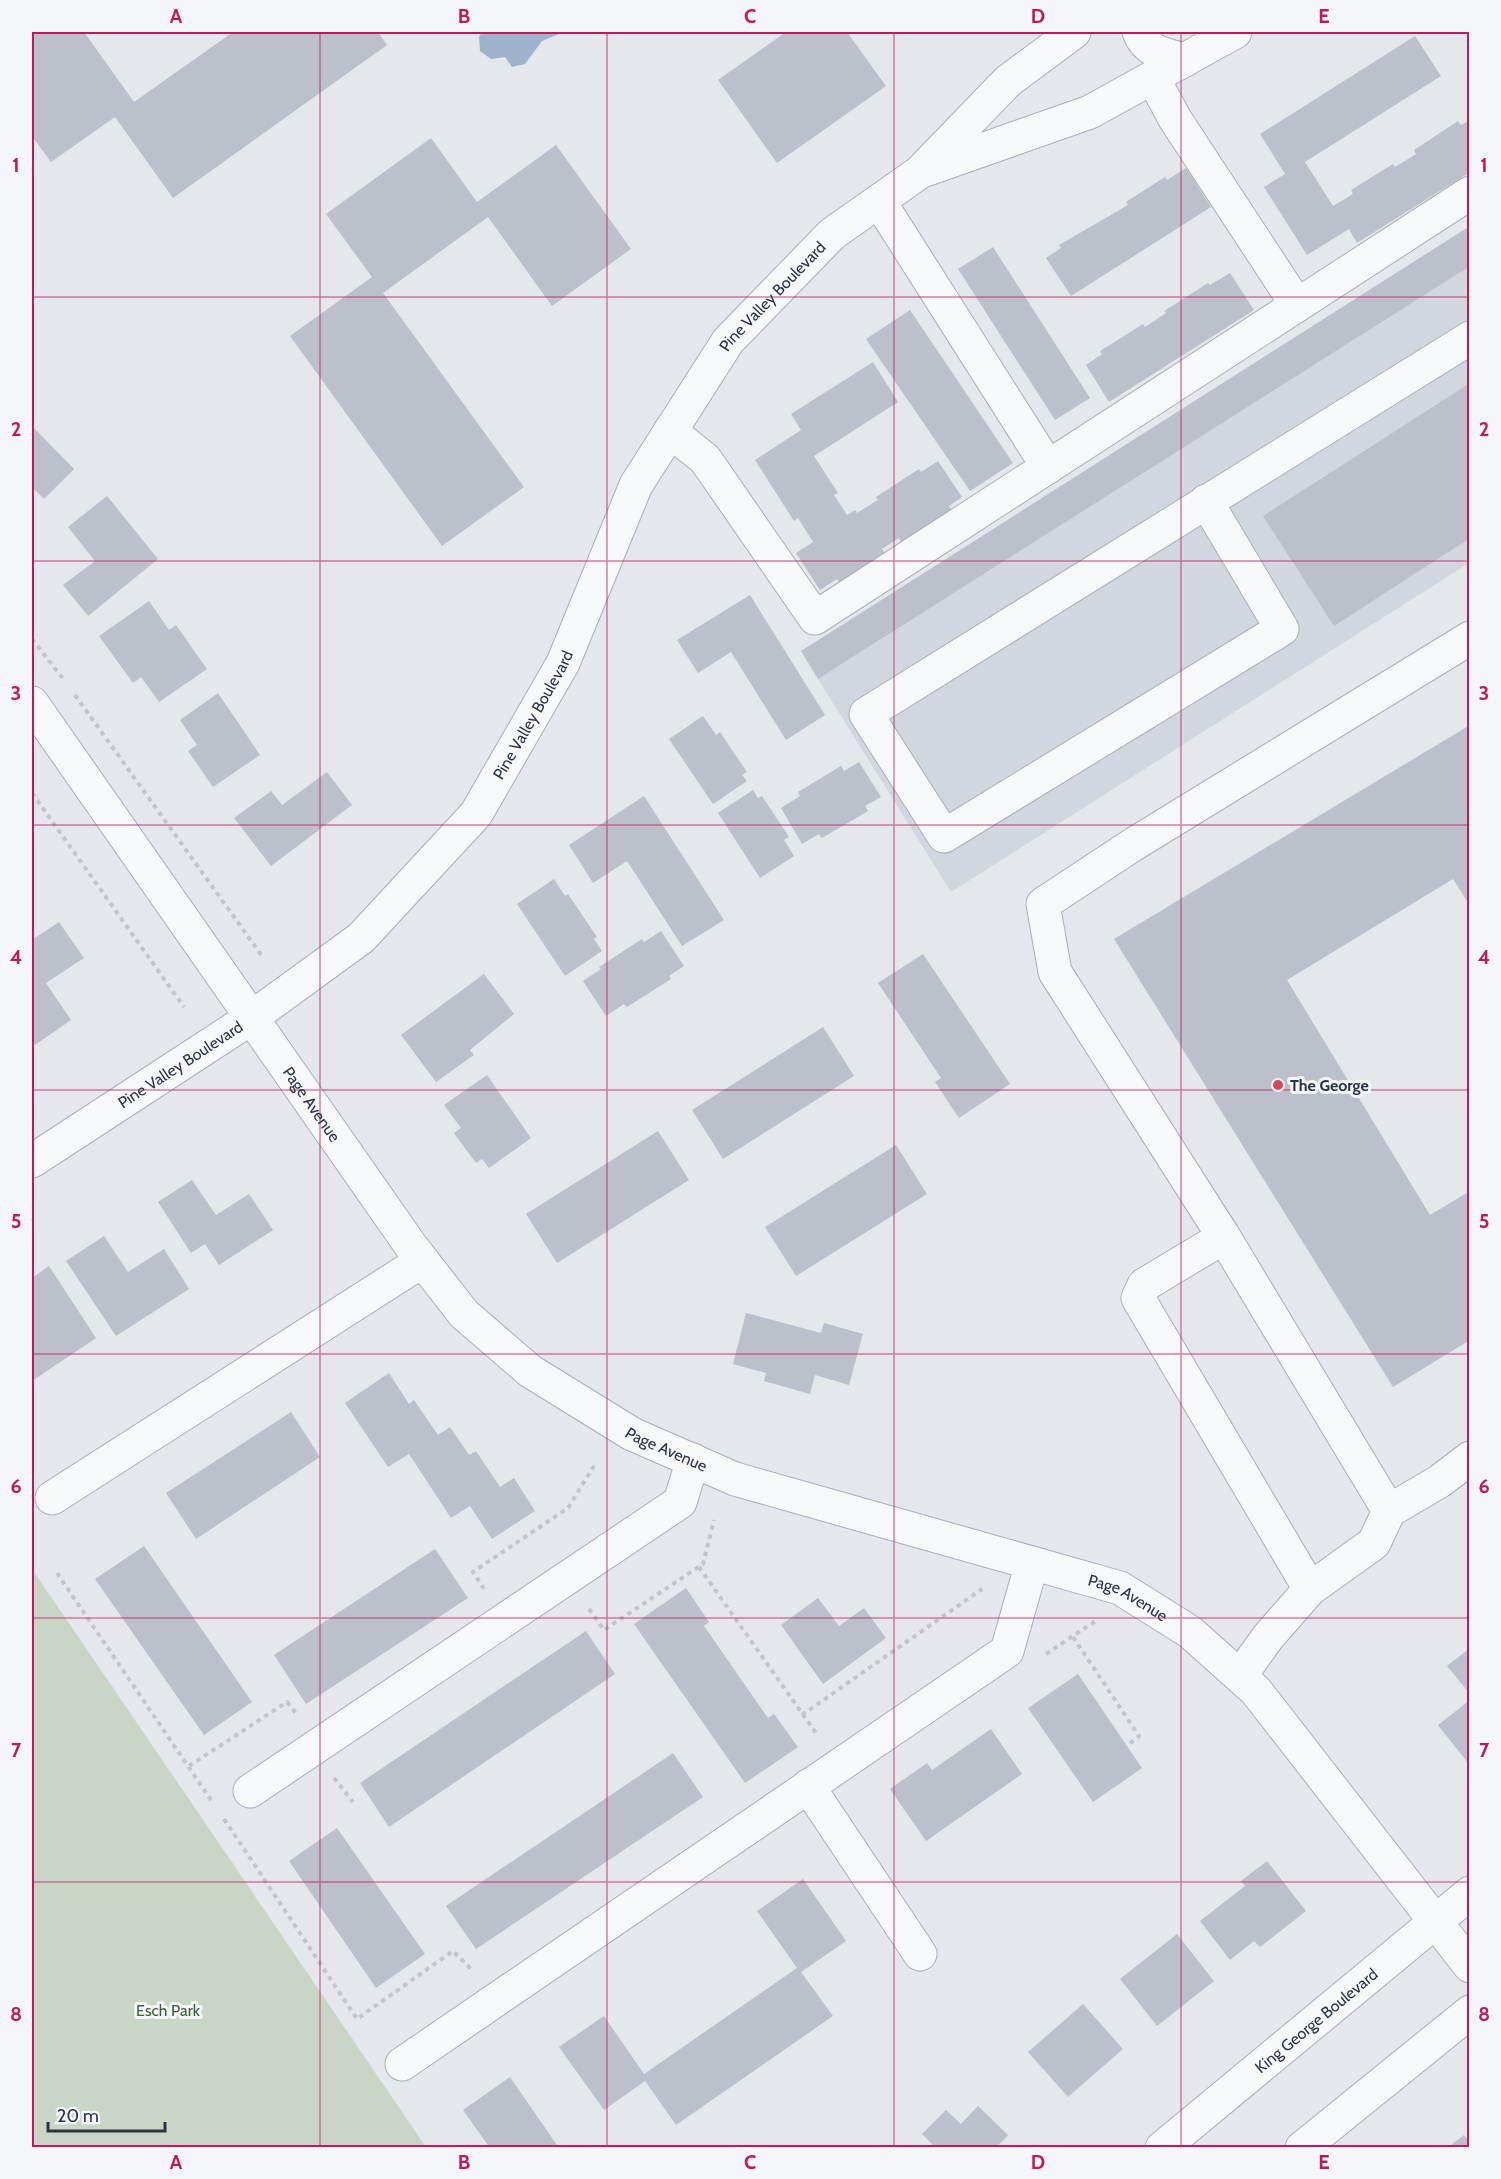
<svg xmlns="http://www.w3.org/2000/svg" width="1501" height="2179" viewBox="0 0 1501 2179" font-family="Cabin,sans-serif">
<rect width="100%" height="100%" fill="#e4e7ec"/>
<!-- built -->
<path fill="#d2d6de" d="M1469 266V563L951 892 818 679Z"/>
<!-- green -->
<path fill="#c9d6c5" d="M32 1569 426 2147H32Z"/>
<!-- water -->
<path fill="#9fb4cc" d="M482 32H564L542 41 525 64 512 67 505 57 491 59 480 51 479 37Z"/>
<!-- building -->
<path fill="#bbc0ca" d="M32 32H84L134 102 233 32H378L387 45 173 198 115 117 51 162 32 136Z
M786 32H847L886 86 777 163 718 80Z
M1415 36 1441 76 1305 162 1333 206 1353 194 1351 190 1393 164 1395 167 1416 154 1414 150 1458 121 1461 125 1470 120V172L1357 243 1349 229 1307 255 1264 187 1285 174 1260 134Z
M431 138 477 202 556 145 631 249 552 306 488 217 383 293 524 487 442 546 290 336 372 277 326 214Z
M1186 168 1211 207 1071 296 1046 258 1061 248 1059 245 1128 205 1126 202 1165 177 1167 180Z
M1470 226V266L818 679 801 651Z
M993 247 1090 398 1055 420 958 269Z
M1230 273 1254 310 1109 402 1086 365 1102 354 1100 351 1143 324 1145 327 1166 313 1164 311 1208 283 1210 285Z
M910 310 1013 463 970 491 866 339Z
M873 362 898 402 814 456 838 493 834 495 847 515 855 510 857 513 878 500 876 497 919 469 921 472 938 461 962 497 949 506 953 512 902 544 899 538 882 549 886 555 840 584 837 579 820 590 796 553 813 542 798 518 794 521 755 460 801 430 791 414Z
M1470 383V538L1334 626 1263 516Z
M32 426 74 469 44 499 32 487Z
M107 496 158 559 88 616 63 585 95 561 68 527Z
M750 595 825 715 786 740 731 652 698 673 677 640Z
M149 601 169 630 176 625 207 669 159 702 141 677 133 683 99 636Z
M218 693 260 755 213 787 188 751 197 745 180 720Z
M703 716 716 735 720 732 747 772 742 775 747 781 713 804 669 739Z
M1470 725V906L1453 879 1287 980 1430 1215 1470 1191V1340L1393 1387 1114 939Z
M859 762 881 797 865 806 868 811 822 838 819 834 802 844 781 808 800 796 798 792 841 766 844 771Z
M327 772 352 805 271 866 234 818 271 791 282 805Z
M753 790 758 798 762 796 789 837 784 840 794 856 760 878 718 813Z
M644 796 724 920 682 946 627 861 593 883 569 845Z
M554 879 565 896 568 894 597 937 594 939 602 951 565 976 517 904Z
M59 922 84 958 46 983 71 1020 35 1045 32 1040V940Z
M661 931 684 966 669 976 671 979 627 1007 624 1004 606 1016 583 981 601 969 599 967 642 939 644 942Z
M923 954 1010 1084 959 1118 935 1082 941 1078 878 983Z
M484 974 514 1014 470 1050 474 1055 436 1082 401 1035Z
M823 1027 854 1076 723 1159 692 1110Z
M487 1075 531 1138 489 1168 482 1159 476 1163 454 1133 461 1128 444 1105Z
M658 1131 689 1180 557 1263 526 1214Z
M896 1145 927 1194 796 1276 765 1227Z
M192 1180 216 1215 249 1194 273 1230 219 1265 205 1244 191 1253 158 1202Z
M104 1236 128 1272 164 1249 189 1289 116 1336 66 1261Z
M49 1266 96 1338 32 1381V1324L34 1323 32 1318V1278Z
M746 1313 821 1333 824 1323 863 1334 849 1385 815 1375 810 1394 764 1381 766 1373 733 1364Z
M389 1373 409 1404 414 1400 438 1435 450 1427 469 1455 476 1451 500 1487 514 1478 535 1511 492 1539 470 1506 451 1518 409 1454 388 1467 345 1403Z
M291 1412 320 1457 196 1539 166 1493Z
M144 1546 252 1702 204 1735 95 1579Z
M435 1549 468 1598 306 1704 274 1655Z
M686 1588 709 1622 704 1626 768 1718 774 1714 798 1747 745 1783 634 1624Z
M818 1598 839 1626 864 1608 886 1638 823 1684 781 1625Z
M586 1631 615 1674 389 1827 360 1783Z
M1470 1648V1694L1447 1666Z
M1078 1674 1142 1768 1093 1802 1028 1708Z
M1470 1700V1762L1468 1763 1438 1725Z
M991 1729 1022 1774 926 1841 890 1789 927 1763 932 1770Z
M673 1753 703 1797 476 1949 446 1906Z
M337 1828 425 1954 376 1988 289 1861Z
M1267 1861 1306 1911 1260 1947 1254 1941 1230 1960 1200 1921 1245 1886 1241 1881Z
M803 1879 846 1941 801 1972 833 2016 676 2125 645 2081 604 2110 559 2047 604 2016 644 2074 797 1968 757 1911Z
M1177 1934 1214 1981 1157 2026 1120 1979Z
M1083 2004 1123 2049 1068 2097 1028 2052Z
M510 2077 559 2148H490L463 2110Z
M978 2106 1008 2135 996 2148H936L922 2134 946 2110 961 2124Z
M1464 2135 1470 2142V2148H1447Z"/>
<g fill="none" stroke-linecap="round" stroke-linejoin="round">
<defs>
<g id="minor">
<path d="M1139 32C1146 52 1166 55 1185 60"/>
<path d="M1153 78 1175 119 1297 305"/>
<path d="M928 169 1090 112 1235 32"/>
<path d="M879 201 1048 467"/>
<path d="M670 431 705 459 815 618 1470 193"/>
<path d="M1206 501 1282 629 944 836 866 714 1470 338"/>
<path d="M1470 638 1134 844 1043 904 1055 972 1224 1237 1389 1511 1440 1481 1470 1458"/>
<path id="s1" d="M32 703 411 1246 464 1314 530 1371 632 1434 735 1479 1120 1588 1190 1632 1256 1691 1470 1966"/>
<path id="s2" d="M32 1161 251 1018 361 938 476 814 563 663 636 485 728 341 832 234 920 172 1008 81 1074 32"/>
<path d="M1224 1237 1144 1285 1138 1298 1310 1589"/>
<path d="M52 1498 422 1261"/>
<path d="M1240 1676 1268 1637 1310 1589 1374 1543 1389 1511"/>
<path d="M808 1786 920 1954"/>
<path d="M250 1791 680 1502 693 1460"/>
<path d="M402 2064 1007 1651 1032 1563"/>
<path id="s3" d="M1162 2148 1470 1893"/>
<path d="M1302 2148 1470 2012"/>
</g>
</defs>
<!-- minor casing -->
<use href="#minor" stroke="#a9aeb7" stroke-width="35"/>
<!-- path -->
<path stroke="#c2c5cb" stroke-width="4" stroke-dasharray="4.5 4.5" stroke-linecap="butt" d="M32 639 64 680
M75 695 262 956
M32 793 184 1007
M699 1567 818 1736
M57 1573 213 1803
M484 1589 473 1572 568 1508 594 1466
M589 1609 604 1630 703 1564 714 1520
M1073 1637 1139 1736 1127 1746
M1046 1654 1097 1620
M802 1715 982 1589
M189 1766 287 1702 298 1716
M334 1778 353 1802
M224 1819 357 2019 453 1951 473 1971"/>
<!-- minor -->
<use href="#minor" stroke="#f7f8fa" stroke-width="33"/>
</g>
<!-- grid -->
<path fill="none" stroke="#c2185b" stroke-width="1.5" stroke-opacity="0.55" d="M320 32V2148M607 32V2148M894 32V2148M1181 32V2148M32 297H1470M32 561H1470M32 825H1470M32 1090H1470M32 1354H1470M32 1618H1470M32 1882H1470"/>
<!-- markers -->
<circle fill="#d1495b" stroke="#f4f6f9" stroke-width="2" cx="1278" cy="1085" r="6"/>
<g text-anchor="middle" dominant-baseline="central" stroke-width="6" stroke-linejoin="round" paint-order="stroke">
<!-- street labels -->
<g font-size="16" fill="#2b3445" stroke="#f4f6f9">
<text stroke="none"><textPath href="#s2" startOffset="1167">Pine Valley Boulevard</textPath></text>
<text stroke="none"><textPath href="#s2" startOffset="681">Pine Valley Boulevard</textPath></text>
<text stroke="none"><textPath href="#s2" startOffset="177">Pine Valley Boulevard</textPath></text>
<text stroke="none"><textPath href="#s1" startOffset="489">Page Avenue</textPath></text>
<text stroke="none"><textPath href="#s1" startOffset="993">Page Avenue</textPath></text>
<text stroke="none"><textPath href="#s1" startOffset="1479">Page Avenue</textPath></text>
<text stroke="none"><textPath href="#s3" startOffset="200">King George Boulevard</textPath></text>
</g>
<!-- poi labels -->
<g font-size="16" font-weight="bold" fill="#2b3445" stroke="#f4f6f9" text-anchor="start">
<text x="1290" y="1085">The George</text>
</g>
<!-- park labels -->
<g font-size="16" fill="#3f6138" stroke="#f4f6f9">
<text x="168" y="2010">Esch Park</text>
</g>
</g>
<!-- border -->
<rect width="1501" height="2179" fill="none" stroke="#f4f6f9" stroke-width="66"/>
<!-- scale -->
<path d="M48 2122v9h117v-9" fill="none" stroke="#2b3445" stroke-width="3"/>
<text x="57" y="2122" font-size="18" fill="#2b3445" stroke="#f4f6f9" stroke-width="4.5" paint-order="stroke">20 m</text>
<rect x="33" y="33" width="1435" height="2113" fill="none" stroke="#c2185b" stroke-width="2"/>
<g font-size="20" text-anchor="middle" font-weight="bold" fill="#c2185b">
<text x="176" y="23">A</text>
<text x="464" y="23">B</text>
<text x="750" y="23">C</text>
<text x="1038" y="23">D</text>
<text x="1324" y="23">E</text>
<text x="16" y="172">1</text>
<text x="1484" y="172">1</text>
<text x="16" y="436">2</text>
<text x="1484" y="436">2</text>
<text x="16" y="700">3</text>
<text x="1484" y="700">3</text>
<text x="16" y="964">4</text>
<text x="1484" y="964">4</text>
<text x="16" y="1228">5</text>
<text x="1484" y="1228">5</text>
<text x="16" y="1493">6</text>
<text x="1484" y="1493">6</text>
<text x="16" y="1757">7</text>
<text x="1484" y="1757">7</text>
<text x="16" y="2021">8</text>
<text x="1484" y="2021">8</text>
<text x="176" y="2169">A</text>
<text x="464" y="2169">B</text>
<text x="750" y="2169">C</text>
<text x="1038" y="2169">D</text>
<text x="1324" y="2169">E</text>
</g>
</svg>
